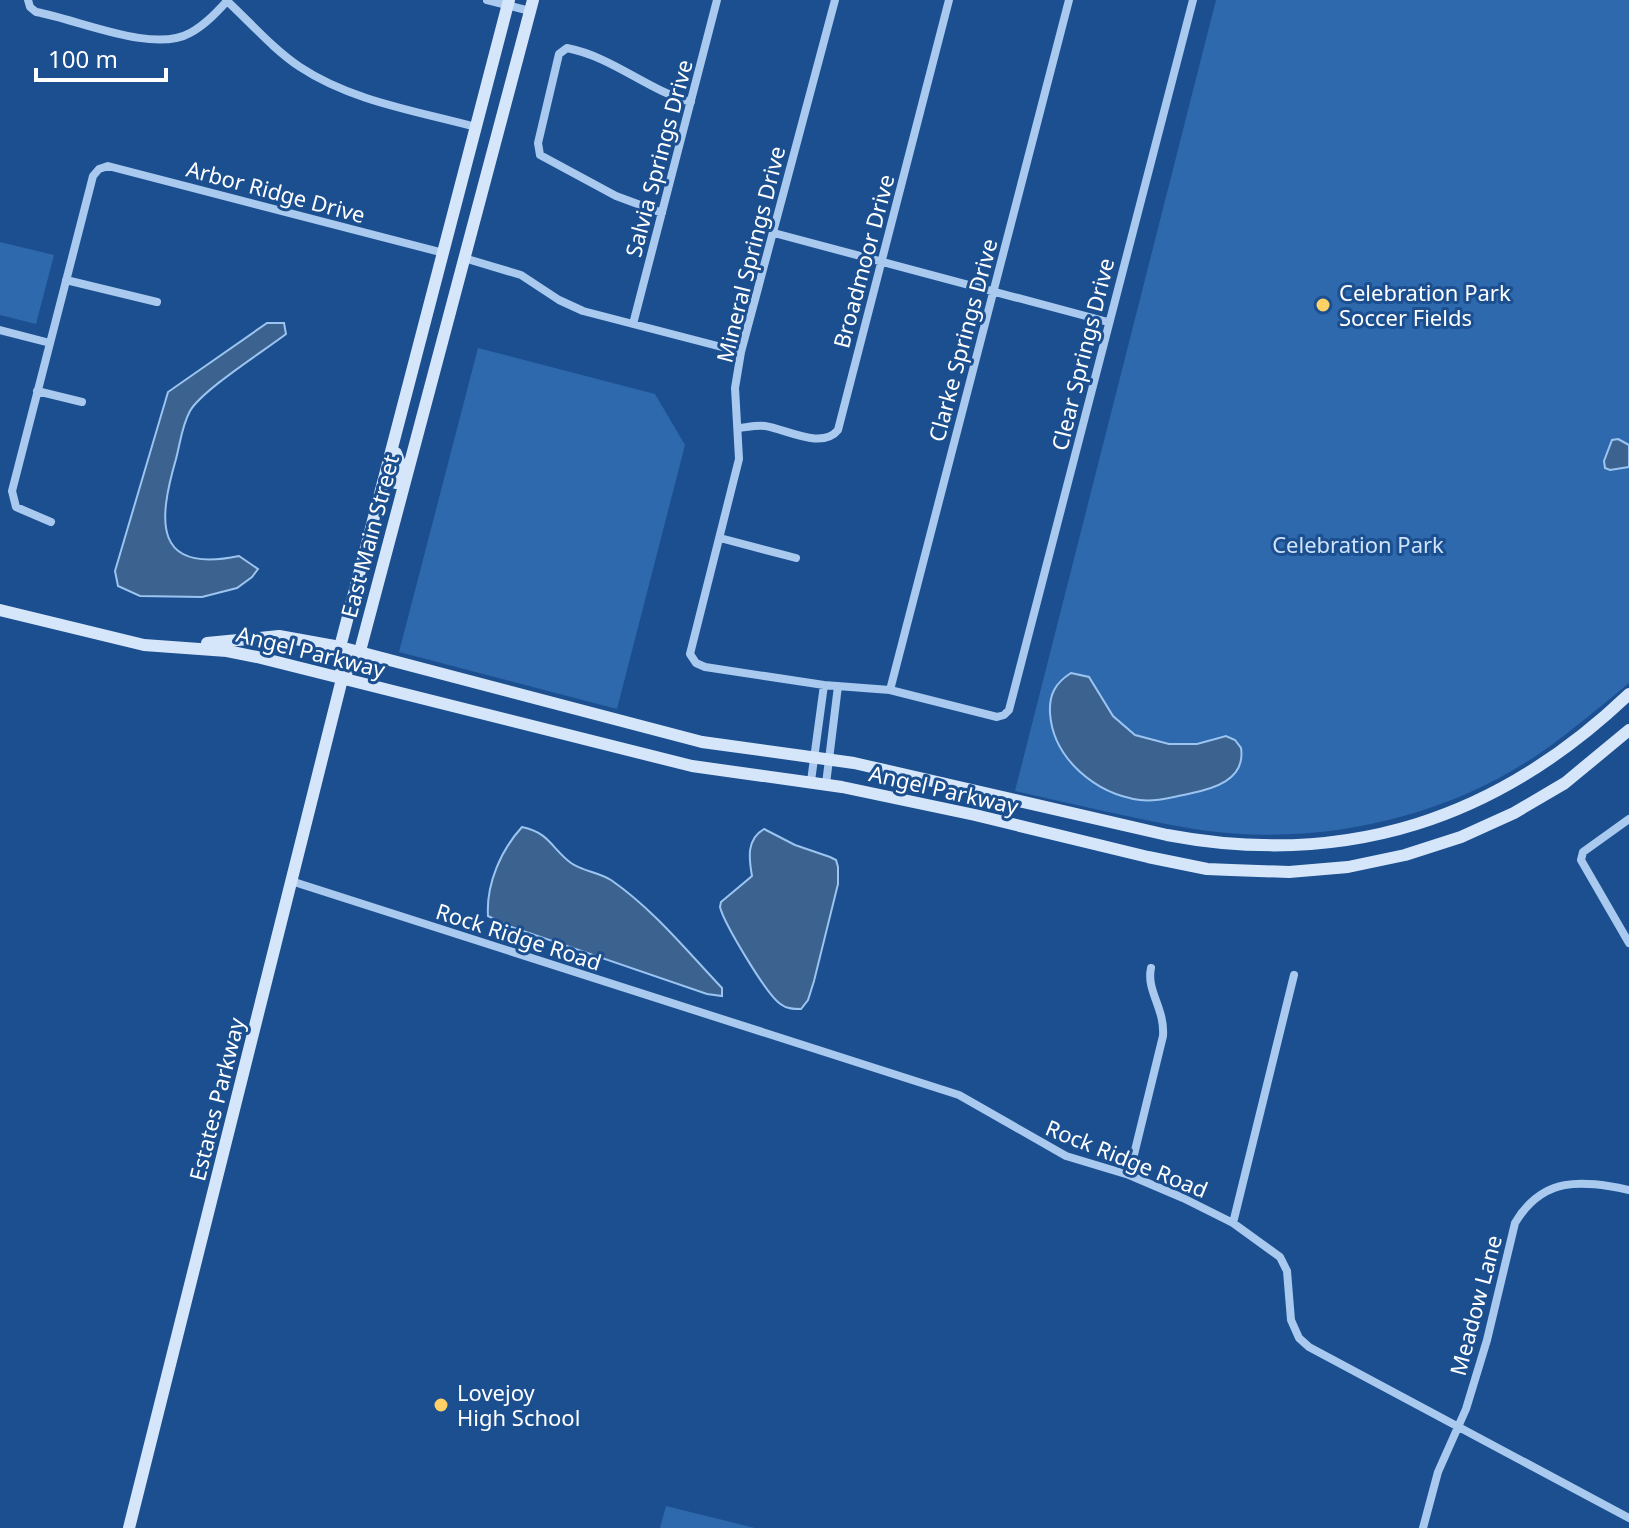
<svg xmlns="http://www.w3.org/2000/svg" width="1629" height="1528" viewBox="0 0 1629 1528" font-family="'Noto Sans',sans-serif">
<rect width="100%" height="100%" fill="#1b4f8f"/>
<!-- green -->
<path fill="#2e69ad" d="M1216 0H1629V683C1601 706 1573 730 1543 751 1445 820 1313 848 1194 829 1134 819 1074 804 1015 791Z
M0 242 54 255 36 324 0 315Z
M478 348 655 394 685 445 617 709 399 652Z
M666 1506 755 1528H660Z"/>
<!-- water -->
<path fill="#3c6290" stroke="#9cc4f0" stroke-width="2" d="M267 323H284L286 334C264 351 202 390 190 411 182 425 180 444 176 459 158 521 153 574 239 556L258 569 252 577 237 588 202 597 140 596 118 586 115 571 168 392Z
M1618 439 1629 445V467L1610 470 1605 468 1604 461 1612 440Z
M1071 673 1089 677 1113 716 1135 735 1169 744H1197L1226 736 1235 740 1241 748C1246 780 1213 789 1188 794 1172 797 1156 802 1140 800 1096 794 1053 759 1050 713 1049 695 1055 683 1071 673Z
M522 827C550 833 551 848 571 863 582 871 598 872 611 880 654 910 686 950 722 988V996L707 994 506 925 488 916C486 884 501 850 522 827Z
M764 829 795 845 830 857 836 860 838 867V884L814 981 808 1000 801 1009C794 1009 787 1009 782 1005 768 998 724 923 720 907L721 902 752 876C749 859 746 839 764 829Z"/>
<g fill="none" stroke-linecap="round" stroke-linejoin="round">
<!-- minor -->
<path stroke="#a9c9ee" stroke-width="8" d="M28 0 30 7 36 12C77 19 153 54 190 33 205 25 217 12 228 0
M226 0C250 22 273 49 300 67 351 101 417 111 476 127
M487 0 530 11
M835 0 741 352 735 388 739 459 690 654 696 663 705 667 824 685 890 690 997 717 1004 715 1009 710 1193 0
M662 213 616 196 540 155 538 143 559 54 567 48C613 57 647 90 691 102
M774 233 1108 322
M464 258 521 275 559 300 583 311 741 352
M66 280 157 302
M633 324 717 0
M0 330 50 343
M37 391 82 402
M739 428C748 427 757 425 765 426 786 429 822 450 838 430L949 0
M51 522 16 507 12 491 93 176 99 169 108 166 444 253
M720 538 796 558
M890 690 1069 0
M811 781 824 685
M826 784 838 686
M1629 819 1583 852 1581 860 1629 943
M291 881 959 1095 1066 1156 1129 1175 1183 1198 1233 1223 1280 1257 1287 1271 1291 1320 1299 1338 1309 1347 1629 1518
M1129 1175 1163 1036C1165 1008 1146 991 1151 968
M1233 1223 1294 975
M1423 1528 1438 1472 1466 1409 1487 1340 1515 1223C1543 1176 1581 1180 1629 1190"/>
<!-- secondary -->
<path stroke="#d6e6fa" stroke-width="12" d="M392 451 396 453 399 461 396 483
M0 610 144 645 227 651 257 657 692 766 842 787 975 815 1148 857 1207 869 1231 870 1289 872 1348 867 1405 855 1461 837 1514 813 1565 783 1629 730
M207 643 279 636 340 647 702 742 854 763 1167 835C1347 869 1498 819 1629 694
M342 679 360 651 533 0
M129 1528 342 679 340 647 509 0"/>
</g>
<!-- markers -->
<g fill="#ffd166" stroke="#1b4f8f" stroke-width="3">
<circle cx="1323" cy="305" r="8"/>
<circle cx="441" cy="1405" r="8"/>
</g>
<g text-anchor="middle" dominant-baseline="central" stroke-width="6" stroke-linejoin="round" paint-order="stroke">
<!-- street labels -->
<g font-size="22" fill="#fff" stroke="#1b4f8f">
<text transform="translate(658 158) rotate(-75)">Salvia Springs Drive</text>
<text transform="translate(276 191) rotate(15)">Arbor Ridge Drive</text>
<text transform="translate(750 254) rotate(-76)">Mineral Springs Drive</text>
<text transform="translate(863 261) rotate(-75)">Broadmoor Drive</text>
<text transform="translate(962 340) rotate(-75)">Clarke Springs Drive</text>
<text transform="translate(1082 354) rotate(-76)">Clear Springs Drive</text>
<text transform="translate(369 536) rotate(-75)">East Main Street</text>
<text transform="translate(311 651) rotate(14)">Angel Parkway</text>
<text transform="translate(944 789) rotate(13)">Angel Parkway</text>
<text transform="translate(519 936) rotate(18)">Rock Ridge Road</text>
<text transform="translate(216 1099) rotate(-76)">Estates Parkway</text>
<text transform="translate(1127 1158) rotate(22)">Rock Ridge Road</text>
<text transform="translate(1475 1305) rotate(-75)">Meadow Lane</text>
</g>
<!-- poi labels -->
<g font-size="22" fill="#fff" stroke="#1b4f8f" text-anchor="start">
<text x="1339" y="292">Celebration Park<tspan x="1339" dy="25">Soccer Fields</tspan></text>
<text x="457" y="1392">Lovejoy<tspan x="457" dy="25">High School</tspan></text>
</g>
<!-- park labels -->
<g font-size="22" fill="#cfe3fa" stroke="#1b4f8f">
<text x="1358" y="544">Celebration Park</text>
</g>
</g>
<!-- scale -->
<path d="M36 68v12h130v-12" fill="none" stroke="#ffffff" stroke-width="4"/>
<text x="48" y="68" font-size="24" fill="#ffffff" stroke="#1b4f8f" stroke-width="6" paint-order="stroke">100 m</text>
</svg>
